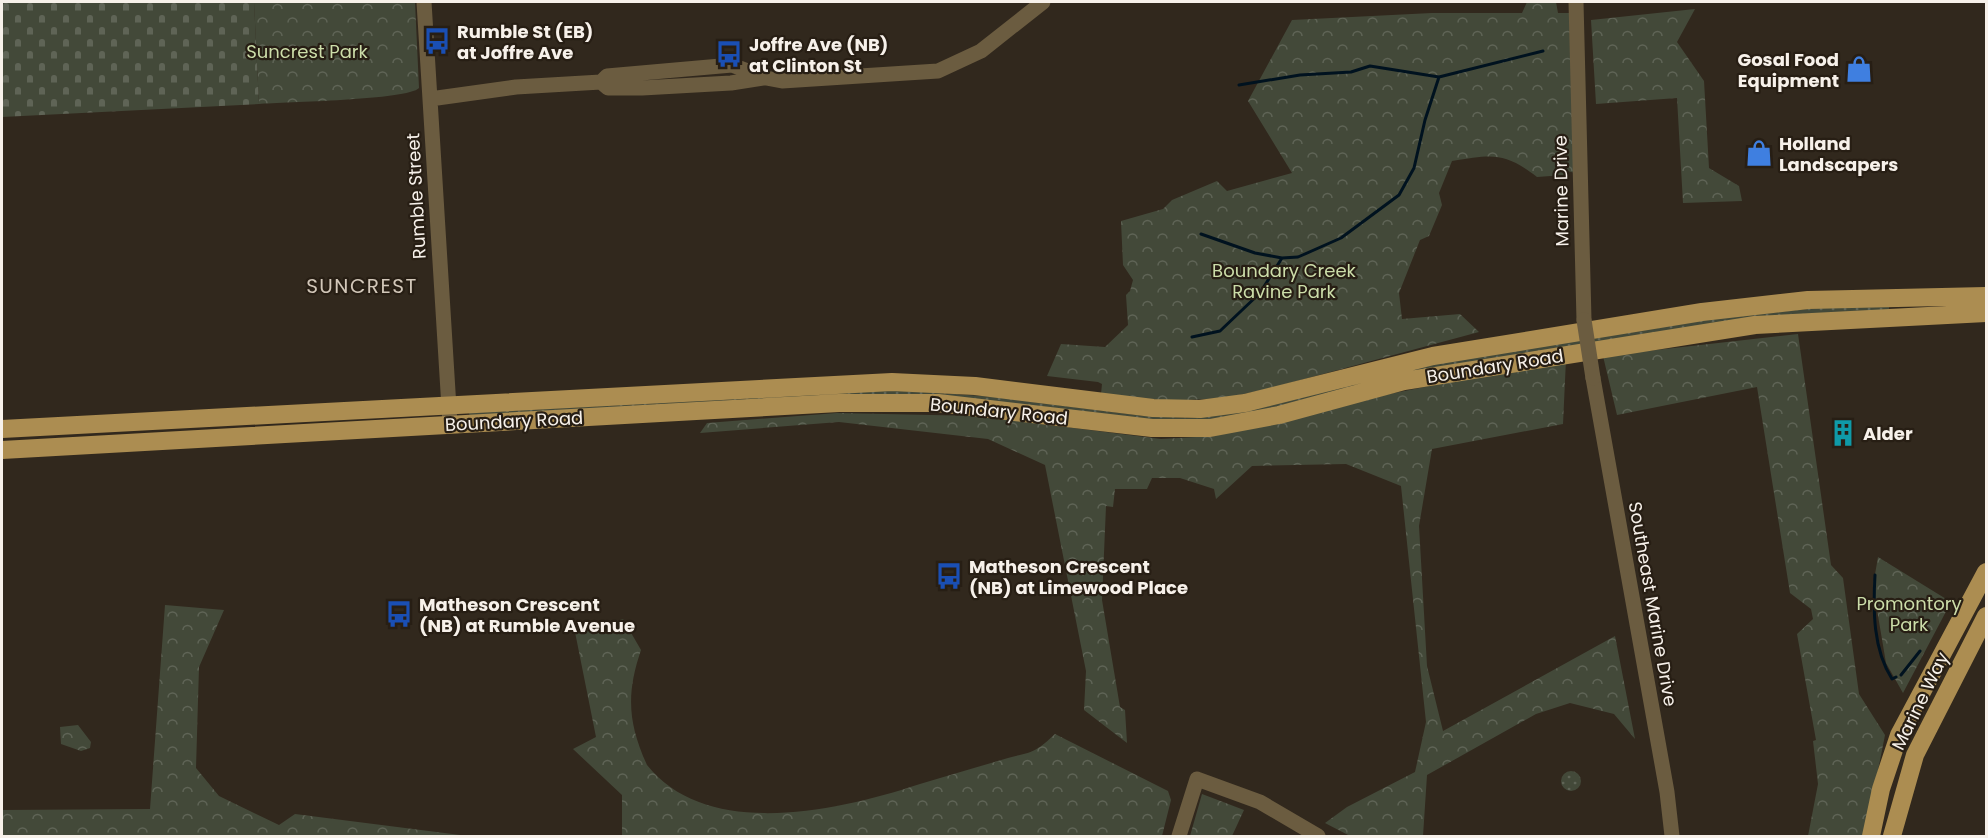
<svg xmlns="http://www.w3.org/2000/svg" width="1988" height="838" viewBox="0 0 1988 838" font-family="Poppins,sans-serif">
<defs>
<pattern id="grass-dots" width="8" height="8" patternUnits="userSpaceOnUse" patternTransform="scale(1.5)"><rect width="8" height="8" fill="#434939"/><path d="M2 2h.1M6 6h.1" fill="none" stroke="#5f6456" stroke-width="1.8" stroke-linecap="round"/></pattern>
<pattern id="forest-crowns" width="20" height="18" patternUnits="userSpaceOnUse" patternTransform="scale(1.5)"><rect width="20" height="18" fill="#434939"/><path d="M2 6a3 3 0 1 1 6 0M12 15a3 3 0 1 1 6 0" fill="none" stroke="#5f6456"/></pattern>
<pattern id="cemetery-stones" width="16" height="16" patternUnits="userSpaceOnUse" patternTransform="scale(1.5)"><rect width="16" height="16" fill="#434939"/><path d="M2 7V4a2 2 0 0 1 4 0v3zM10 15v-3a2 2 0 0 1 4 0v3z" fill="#5f6456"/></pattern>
</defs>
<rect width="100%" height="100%" fill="#31281d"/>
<!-- grass -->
<path fill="url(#grass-dots)" d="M1889 305V310L1791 317 1244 419 1195 424 994 403 470 418 469 413 898 390 995 397 1145 416 1195 418 1404 369 1709 319 1826 307Z
M1561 781a10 10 0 1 1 20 0a10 10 0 1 1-20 0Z"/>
<!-- forest -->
<path fill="url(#forest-crowns)" d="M254 2H415L419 88C408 100 283 102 259 104Z
M1527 2H1556L1558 13H1571L1575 173 1564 170V175L1537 177C1503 151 1492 155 1452 161L1439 193 1442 205 1429 236 1420 240 1399 293 1402 319 1460 314 1479 332 1271 388 1226 398 1169 401 1101 394 1102 384 1098 382 1047 376 1061 344 1105 347 1128 325 1126 295 1130 291 1133 280 1123 265 1121 221 1163 209 1172 200 1217 181 1227 191 1292 173 1248 101 1292 20 1432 13H1522Z
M1695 9 1677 42 1704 81 1709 168 1739 186 1742 201 1683 203 1677 98 1596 104 1591 20Z
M1798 334 1831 565 1843 578 1859 694 1885 735 1865 836H1808L1818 784 1813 741 1816 740 1797 634 1813 619 1811 609 1790 593 1757 387 1617 415 1603 356Z
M1566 359 1563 424 1432 449 1419 526 1427 666 1443 731 1615 636 1635 739 1614 714 1570 703 1536 714 1427 775 1423 836H1350L1325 823 1347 807 1415 772 1426 722 1401 486 1346 464 1252 466 1216 499 1214 489 1180 478H1152L1147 489H1115L1113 507 1106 506 1102 600 1120 707 1125 710 1127 743 1084 710 1086 671 1045 465 988 439 839 422 700 433 707 423 837 413 978 416 1161 439 1214 436 1384 395Z
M1878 557 1951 602 1903 693 1886 663 1873 586Z
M165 605 224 610 199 667 196 768 219 796 279 825 295 814 468 836H2V810L150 809Z
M623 619 641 650C626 694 628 723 647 765 705 838 829 814 920 784 949 775 978 767 1008 758 1017 755 1030 754 1038 748 1044 745 1050 738 1055 734L1168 791 1171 800 1162 836H622V795L573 749 596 737 575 632Z
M78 725 91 742 90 748 81 751 61 744 60 727Z
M1202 794 1244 810 1232 836H1190Z"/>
<!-- cemetery -->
<path fill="url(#cemetery-stones)" d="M2 2H254L259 104 2 117Z"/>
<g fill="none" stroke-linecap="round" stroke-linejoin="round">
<!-- stream -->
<path stroke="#00121f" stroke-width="3" d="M1239 85 1300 75 1351 72 1370 66 1439 77 1543 51
M1201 234 1255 253 1282 258 1298 257 1341 238 1399 195 1414 168 1425 120 1439 77
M1192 337 1220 331 1260 293 1282 258
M1875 575C1873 611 1873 649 1892 679L1896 677
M1901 675 1920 651"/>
<!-- minor -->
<path stroke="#6b5c40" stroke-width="15" d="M424 2 450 424
M1576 2 1584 320
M601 82 608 88H642L731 83 763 78
M430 99 516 87 601 82 607 76 732 65 766 78 782 81 938 71 981 51 1043 2
M1593 378 1667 792 1672 836
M1179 836 1197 779 1260 802 1318 836"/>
<!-- major -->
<path stroke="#ac8d51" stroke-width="18" d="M2 429 892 382 975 386 1153 408 1200 409 1245 403 1433 356 1702 312 1808 300 1986 296
M2 450 839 403H938L1152 428H1210L1279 415 1404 381 1755 325 1986 313
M1871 836 1881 789 1899 735 1986 572
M1892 836 1915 755 1986 616"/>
<!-- minor-bridge -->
<path stroke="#6b5c40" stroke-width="15" d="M1584 320 1593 378"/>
</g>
<!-- icons -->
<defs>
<symbol id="bus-bare" viewBox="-9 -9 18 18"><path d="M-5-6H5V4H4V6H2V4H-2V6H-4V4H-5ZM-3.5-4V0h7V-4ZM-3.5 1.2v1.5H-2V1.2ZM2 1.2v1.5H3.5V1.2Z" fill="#1a4fb4" stroke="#271e14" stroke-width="2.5" paint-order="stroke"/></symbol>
<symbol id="shop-bare" viewBox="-9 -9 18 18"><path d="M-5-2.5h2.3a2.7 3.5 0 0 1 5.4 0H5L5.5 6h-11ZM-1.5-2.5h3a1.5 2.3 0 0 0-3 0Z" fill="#3f7fe0" stroke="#271e14" stroke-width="2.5" paint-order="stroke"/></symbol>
<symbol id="building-bare" viewBox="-9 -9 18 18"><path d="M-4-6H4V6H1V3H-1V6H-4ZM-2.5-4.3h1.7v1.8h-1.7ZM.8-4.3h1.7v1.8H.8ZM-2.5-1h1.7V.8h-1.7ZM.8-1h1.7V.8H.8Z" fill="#0f9aa8" stroke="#271e14" stroke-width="2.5" paint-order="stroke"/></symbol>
</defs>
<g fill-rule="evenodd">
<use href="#bus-bare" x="418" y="22" width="38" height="38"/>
<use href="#bus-bare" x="710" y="35" width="38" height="38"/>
<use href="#shop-bare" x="1840" y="50" width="38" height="38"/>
<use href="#shop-bare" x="1740" y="134" width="38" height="38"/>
<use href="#building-bare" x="1824" y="414" width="38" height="38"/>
<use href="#bus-bare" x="930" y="557" width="38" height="38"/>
<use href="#bus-bare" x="380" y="595" width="38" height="38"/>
</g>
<g text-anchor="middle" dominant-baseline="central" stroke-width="4.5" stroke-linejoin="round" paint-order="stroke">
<!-- poi labels -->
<g font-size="18" font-weight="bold" fill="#f7f1ea" stroke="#271e14" text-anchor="start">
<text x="457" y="31">Rumble St (EB)<tspan x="457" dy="21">at Joffre Ave</tspan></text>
<text x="749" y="44">Joffre Ave (NB)<tspan x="749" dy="21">at Clinton St</tspan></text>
<text x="1839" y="59" text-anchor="end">Gosal Food<tspan x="1839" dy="21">Equipment</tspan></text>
<text x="1779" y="143">Holland<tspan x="1779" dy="21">Landscapers</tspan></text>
<text x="1863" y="433">Alder</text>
<text x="969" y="566">Matheson Crescent<tspan x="969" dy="21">(NB) at Limewood Place</tspan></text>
<text x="419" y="604">Matheson Crescent<tspan x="419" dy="21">(NB) at Rumble Avenue</tspan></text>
</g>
<!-- park labels -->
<g font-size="18" fill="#ccdda9" stroke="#271e14">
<text x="307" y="51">Suncrest Park</text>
<text x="1284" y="270">Boundary Creek<tspan x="1284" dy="21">Ravine Park</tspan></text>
<text x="1909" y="603">Promontory<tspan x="1909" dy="21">Park</tspan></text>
</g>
<!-- street labels -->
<g font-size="18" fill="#f7f1ea" stroke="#271e14">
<text transform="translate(1561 191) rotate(-91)">Marine Drive</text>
<text transform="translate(416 196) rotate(-93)">Rumble Street</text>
<text transform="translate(1495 366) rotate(-9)">Boundary Road</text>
<text transform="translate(999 411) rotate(6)">Boundary Road</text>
<text transform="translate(514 421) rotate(-3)">Boundary Road</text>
<text transform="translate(1653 604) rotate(80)">Southeast Marine Drive</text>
<text transform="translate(1920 701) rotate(-64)">Marine Way</text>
</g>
<!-- neighbourhood labels -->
<g font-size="20" letter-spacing="1.5" fill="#d2c7b9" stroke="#271e14">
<text x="362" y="286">SUNCREST</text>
</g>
</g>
<!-- border -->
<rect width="1988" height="838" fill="none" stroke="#f7f1ea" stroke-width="6"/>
</svg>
